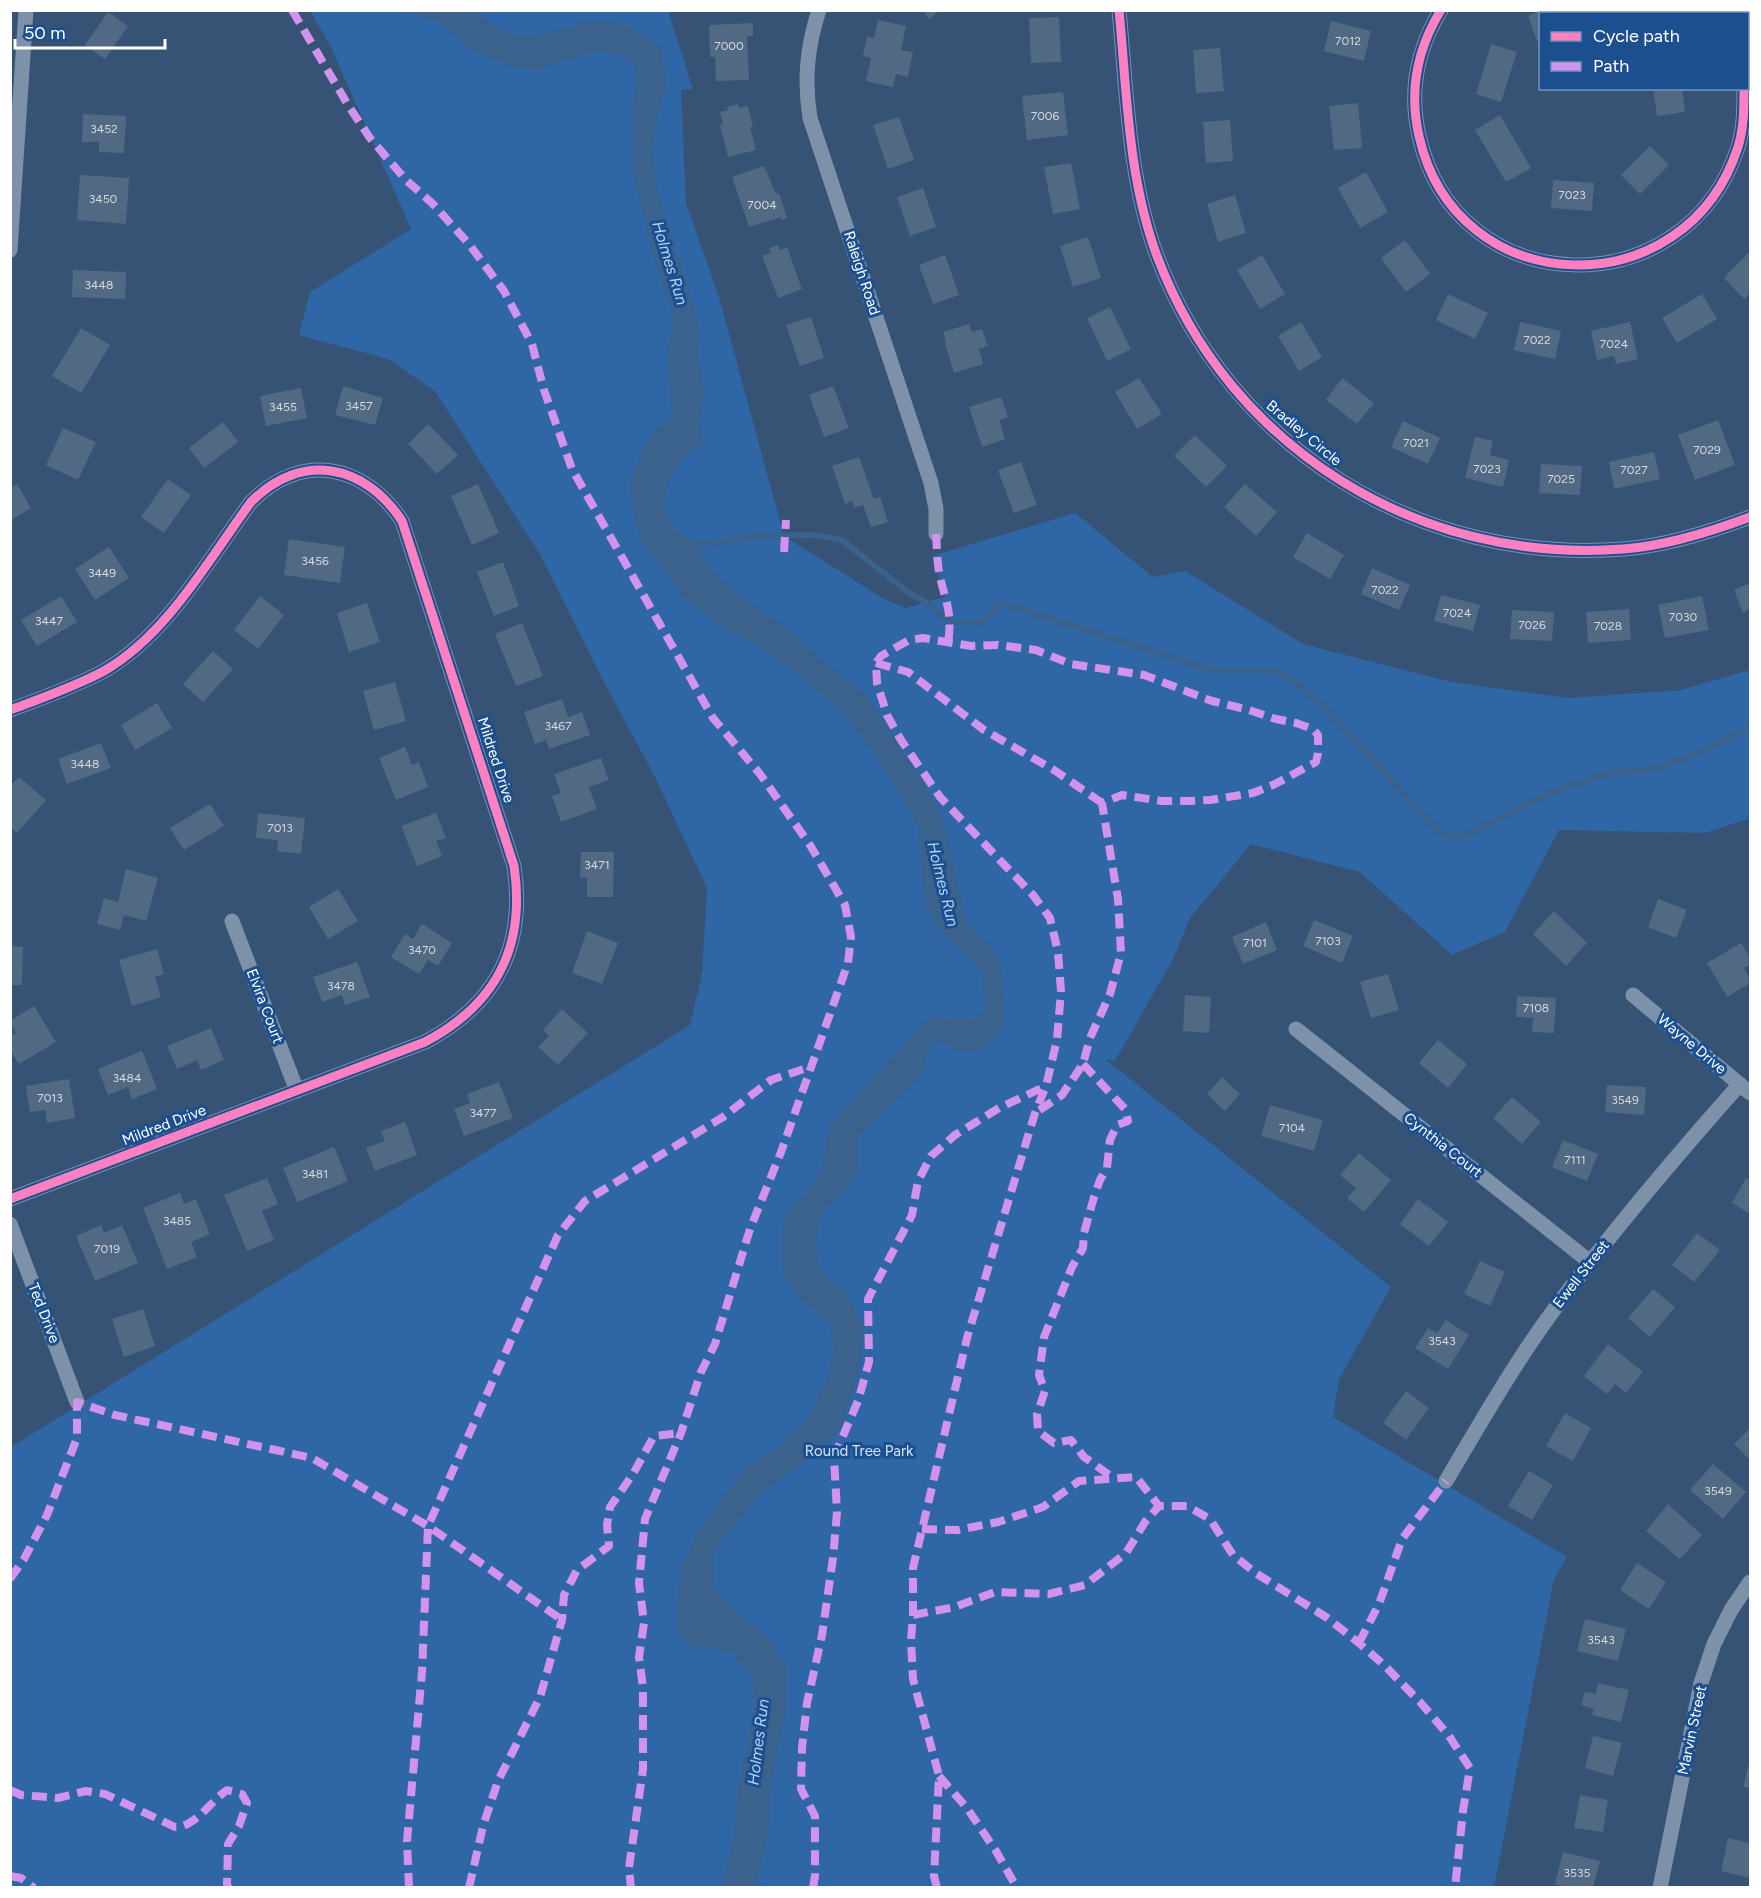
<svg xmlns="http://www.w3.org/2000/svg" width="1761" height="1898" viewBox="0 0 1761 1898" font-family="Figtree,sans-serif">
<rect width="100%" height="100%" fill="#365274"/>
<!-- green -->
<path fill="#2f66a5" d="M310 11H668L693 89 681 90 686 203 719 297 784 536 884 599 905 608 945 597 932 556 1075 513 1153 577 1185 571 1303 644 1451 682 1568 698 1681 690 1750 670V818L1706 833 1559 830 1505 932 1452 955 1360 872 1251 844 1190 918 1173 959 1115 1061 1105 1059 1391 1287 1339 1379 1333 1417 1567 1557 1554 1579 1494 1887 11 1888V1447L690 1025 702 974 707 888 654 775 605 684 541 556 435 391 388 359 299 335 310 292 411 229 331 47Z"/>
<!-- water -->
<path fill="#3b618d" d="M398 11H474L501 30 526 37 552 32 591 20 631 26 660 47 667 82 657 119 652 150 657 191 693 303 699 329 698 361 705 395 699 420 703 443C674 461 671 474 663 505L674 529 694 540 710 569 729 588 796 635 825 663 866 695 923 782 941 815 949 845 966 924C1008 956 1004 977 1004 1026 978 1056 972 1058 937 1041L927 1052 922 1075 857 1137V1170L846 1190 826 1208 817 1225 816 1250 821 1271 845 1291 864 1328 860 1365 841 1428 821 1450 759 1495 716 1548 712 1567 716 1590 741 1616 768 1637 787 1669V1705L771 1783 768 1831 756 1887H722L735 1833 738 1791 754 1711 753 1676 731 1652 688 1645 676 1626 678 1595 682 1567 699 1530 746 1467 780 1446 809 1418 827 1378 834 1349 830 1325 797 1296 782 1269 784 1216 809 1190 822 1167 830 1125 930 1017 976 1019 985 1011 982 971 941 932 925 903 918 827 907 806 877 756 841 710 784 664 757 646 718 624 683 597 642 540 635 520 630 484 641 454 655 431 672 416 667 349 674 324 669 301 654 259 632 167V108L637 83 635 66 620 54 595 51 531 71 502 63 472 50 438 21Z"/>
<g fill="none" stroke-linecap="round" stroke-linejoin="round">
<!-- stream -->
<path stroke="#3b618d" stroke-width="6" d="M689 545 761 536 815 535 842 540 909 593 924 601 951 622H982L1001 603 1212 670H1274L1292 680 1320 703 1433 825 1443 834 1458 837 1472 833 1549 793 1612 772 1648 771 1701 752 1750 727"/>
</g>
<!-- building -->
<path fill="#526984" d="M923 10H940L929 19Z
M1541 10H1569L1570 14H1540V40L1537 41 1528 16Z
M1609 10H1625L1630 14H1608Z
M108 12 128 26 105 59 85 45Z
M1059 17 1061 62 1031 63 1029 18Z
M878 20 906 26 901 50 913 52 908 77 896 74 893 87 866 81 871 58 863 56 867 36 874 38Z
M1331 21 1371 31 1364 61 1324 51Z
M753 23V36H747L749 80 716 81 715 57H710L709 25Z
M1491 44 1517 52 1501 102 1476 94Z
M1220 48 1224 91 1196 93 1193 50Z
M1653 88H1682L1685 112 1657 116Z
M1063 92 1068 135 1027 140 1022 96Z
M1358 103 1362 148 1334 150 1329 106Z
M738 104 739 108 748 106 753 127H750L756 150 728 157 720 125 723 124 720 112 728 110 727 107Z
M83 114 126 116 124 153 99 152V142H82Z
M1500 115 1531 168 1506 182 1475 130Z
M899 117 914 160 888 169 873 125Z
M1230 120 1233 161 1206 163 1203 122Z
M1650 146 1669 165 1640 194 1621 175Z
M1071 163 1080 209 1053 214 1044 167Z
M764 166 776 194 779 193 787 218 782 220 781 217 749 227 732 177Z
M1366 172 1388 212 1360 228 1338 188Z
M80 175 129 178 126 224 77 220Z
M1553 180 1594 183 1592 211 1551 208Z
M923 188 936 227 910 236 897 197Z
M1235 195 1246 233 1218 242 1207 204Z
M1088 237 1101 278 1073 287 1060 246Z
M1405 240 1430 274 1406 292 1381 258Z
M778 245 780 250 787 247 802 289 778 298 762 256 771 253 769 248Z
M1750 251V293L1744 299 1724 278Z
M945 255 959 295 933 304 919 265Z
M1262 255 1285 294 1260 309 1237 270Z
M73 270 126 272 125 299 72 297Z
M1448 294 1488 313 1475 339 1436 320Z
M1702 294 1717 319 1677 343 1662 318Z
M1110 307 1131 349 1107 361 1087 318Z
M811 317 824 358 800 366 786 325Z
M1301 322 1322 357 1299 371 1278 336Z
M1520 322 1561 331 1555 359 1514 350Z
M1630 322 1638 359 1616 364 1614 356 1597 360 1591 331Z
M969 324 972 332 982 329 988 346 979 349 983 364 954 373 945 343 946 342 943 332Z
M81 328 110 345 81 393 52 376Z
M1139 378 1162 414 1137 429 1115 392Z
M1342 378 1374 403 1357 424 1326 400Z
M343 386 383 398 375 425 335 415Z
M833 386 849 428 824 437 809 395Z
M301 388 307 418 266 426 260 396Z
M1001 397 1008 417 999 420 1005 439 982 447 969 407Z
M1718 420 1735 465 1695 480 1678 435Z
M1403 421 1440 438 1428 464 1391 447Z
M223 422 238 442 204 468 189 448Z
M428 424 458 455 437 474 408 444Z
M63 428 96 442 78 480 46 465Z
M1195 435 1227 466 1206 487 1174 456Z
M1475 437 1493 441 1490 455 1509 460 1503 487 1465 478Z
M1654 452 1660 479 1614 489 1609 462Z
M859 457 874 499 880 497 888 522 871 527 863 505 854 508 852 501 845 504 832 466Z
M1021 462 1037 505 1014 513 998 470Z
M1541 464 1582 466 1580 495 1539 493Z
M168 479 191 495 164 533 141 517Z
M17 484 31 508 10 521V488Z
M478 484 499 533 472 545 451 496Z
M1245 484 1277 512 1256 536 1224 507Z
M1307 533 1344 555 1330 579 1293 557Z
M289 539 345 547 340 583 284 575Z
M109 547 129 578 95 600 75 569Z
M503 562 519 606 494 616 477 572Z
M1372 568 1410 585 1399 610 1361 594Z
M1750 583V609L1743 613 1734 590Z
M1441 595 1480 605 1473 631 1434 621Z
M61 596 77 622 37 646 21 620Z
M260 596 284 615 258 649 234 630Z
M1702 596 1709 630 1665 638 1658 605Z
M367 603 380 642 349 652 337 613Z
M1629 609 1631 640 1588 643 1586 612Z
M1512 610 1554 612 1552 641 1510 639Z
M522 623 543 676 516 686 495 634Z
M213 651 233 669 203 702 183 684Z
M395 682 406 721 374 730 363 691Z
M562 699 568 717 582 712 590 735 549 749 546 740 535 744 524 712Z
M157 703 172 728 135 750 121 725Z
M101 743 111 768 67 784 58 759Z
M405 747 412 765 419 762 428 787 396 800 379 758Z
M601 758 609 780 589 787 597 809 561 822 552 796 561 793 554 774Z
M19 777 46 800 17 833 10 827V786Z
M210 804 224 826 184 850 170 828Z
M258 813 305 818 301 854 277 851 278 840 256 838Z
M436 813 446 838 436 841 442 856 417 866 401 826Z
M581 852H614L613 897H587V878H580Z
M126 869 158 878 146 921 124 915 120 930 97 924 104 898 118 902Z
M338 889 358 921 328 939 309 907Z
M1658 899 1687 910 1676 938 1648 927Z
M1554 911 1587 943 1566 966 1533 934Z
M1314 920 1353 936 1342 963 1303 946Z
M1266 922 1277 950 1243 964 1232 937Z
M422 924 452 943 438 966 428 960 419 974 391 957 405 934 413 939Z
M587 931 618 943 602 984 572 973Z
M1741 943 1750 958V965L1744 968 1750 979V983L1727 997 1707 963Z
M10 946 23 947 22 985H10Z
M157 949 164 974 155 977 161 997 132 1006 119 960Z
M357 962 370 997 345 1005 342 995 322 1002 313 977Z
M1388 974 1399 1010 1371 1018 1360 982Z
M1185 995 1211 997 1209 1033 1183 1031Z
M1517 996 1556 998 1554 1033 1532 1032 1533 1018 1516 1017Z
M34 1006 56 1042 19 1064 10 1050V1036L16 1033 10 1021Z
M562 1009 588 1033 558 1065 538 1047 549 1036 543 1030Z
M211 1028 224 1060 201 1070 197 1060 177 1069 167 1046Z
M1438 1040 1467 1064 1448 1088 1419 1063Z
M142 1051 157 1089 132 1099 128 1087 108 1095 98 1069Z
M1222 1077 1240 1094 1225 1111 1207 1094Z
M69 1079 75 1118 47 1123 45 1110 30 1112 26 1086Z
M499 1082 513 1118 464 1136 454 1109 470 1103 467 1094Z
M1607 1085 1646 1087 1644 1115 1605 1112Z
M1512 1097 1541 1122 1522 1144 1493 1118Z
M1270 1105 1323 1120 1314 1151 1261 1136Z
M405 1122 417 1155 375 1171 366 1148 385 1141 381 1131Z
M1563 1140 1598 1154 1587 1181 1552 1167Z
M334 1147 348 1181 297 1202 283 1168Z
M1359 1153 1391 1180 1364 1212 1347 1198 1356 1188 1340 1175Z
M267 1178 278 1204 262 1211 274 1240 247 1251 224 1195Z
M1746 1178 1750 1180V1214L1732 1203Z
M180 1193 184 1204 196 1199 210 1234 191 1242 197 1257 167 1269 143 1208Z
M1418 1199 1448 1222 1429 1246 1400 1224Z
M101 1225 104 1233 122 1225 138 1263 95 1281 76 1236Z
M1697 1233 1720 1250 1694 1282 1672 1265Z
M1480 1261 1505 1272 1490 1306 1464 1294Z
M1653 1289 1675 1307 1650 1337 1628 1318Z
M143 1309 155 1346 124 1357 112 1319Z
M1446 1320 1469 1335 1448 1369 1415 1348 1428 1328 1437 1333Z
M1608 1344 1643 1372 1626 1393 1615 1384 1607 1394 1584 1376Z
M1406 1391 1429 1408 1406 1440 1383 1423Z
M1565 1413 1591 1428 1573 1461 1546 1446Z
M1749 1429 1750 1430V1460L1734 1444Z
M1713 1464 1746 1492 1723 1519 1690 1490Z
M1529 1471 1553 1485 1532 1520 1508 1506Z
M1668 1504 1702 1535 1680 1559 1646 1531Z
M1637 1563 1666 1582 1649 1609 1620 1590Z
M1585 1619 1626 1629 1618 1661 1577 1651Z
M1598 1683 1629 1690 1621 1722 1592 1715 1594 1709 1581 1705 1585 1692 1596 1694Z
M1593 1736 1622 1743 1613 1776 1585 1768Z
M1750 1759V1788L1743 1787Z
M1580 1795 1608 1800 1603 1832 1574 1828Z
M1728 1838 1750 1843V1878L1721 1871Z
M1563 1852 1600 1861 1593 1888H1570L1555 1884Z"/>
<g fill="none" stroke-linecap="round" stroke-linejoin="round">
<!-- street -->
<path stroke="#7d92a8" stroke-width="15" d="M819 10C807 47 804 80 810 118L931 483 936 509V534
M1119 10C1127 93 1128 178 1157 256 1229 448 1419 565 1623 549 1666 546 1710 532 1750 517
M1441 10C1417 49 1409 92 1419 136 1456 303 1686 309 1738 147 1744 128 1744 108 1744 88
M1718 10 1719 14
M10 250 26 10
M10 710C42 698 74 687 104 671 167 635 209 559 251 502 301 451 365 464 402 521L514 866C526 946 497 1004 425 1042L10 1199
M232 921 297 1091
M1633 995 1750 1093
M1296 1029 1590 1262
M10 1224 77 1402
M1446 1481C1481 1422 1515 1362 1556 1307 1613 1230 1676 1156 1740 1084
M1660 1888 1701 1683 1714 1644 1731 1610 1750 1582"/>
<!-- quiet -->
<path stroke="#d193ec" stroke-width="8" stroke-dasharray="15 8" stroke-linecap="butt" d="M292 10 348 105 370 138 406 180 432 203 469 244 504 291 532 344 544 390 572 469 713 718 760 774 810 845 845 905 851 937 848 963 781 1152 750 1229 715 1344 701 1372 681 1433 645 1519 639 1583 644 1623 639 1657 643 1688V1769L629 1868 631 1888
M936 534C937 547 937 560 939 572 945 602 953 610 948 643
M784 552 786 520
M876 663 908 672 984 730 1054 770 1102 803
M1083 1064 1125 1109 1128 1121 1117 1125 1110 1140 1107 1168 1100 1180 1094 1197 1084 1233 1083 1248 1072 1267 1044 1337 1039 1375 1045 1391 1037 1414 1038 1431 1054 1443 1071 1440 1084 1457 1115 1479
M922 1529 958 1530 998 1522 1043 1507 1079 1481 1136 1477 1159 1506
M10 1579 24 1559 47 1515 77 1438V1402L115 1415 312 1458 428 1526 562 1620
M913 1615 955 1607 995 1592 1049 1594 1085 1585 1126 1553 1145 1522 1159 1506H1187L1210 1519 1233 1555 1257 1574 1326 1617 1359 1643 1384 1665 1420 1702 1449 1736 1470 1768 1463 1811 1455 1888
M1359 1643 1379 1604 1402 1539 1446 1481
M939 1776 967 1808 996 1851 1017 1888
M10 1790 21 1795 58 1798 86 1791 105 1794 175 1827C194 1828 211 1801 227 1790L242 1794 247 1803 239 1826 228 1844 227 1885 229 1888
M10 1876 21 1878 34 1888
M409 1888 407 1841 422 1672 428 1526 558 1235 585 1201 723 1117 771 1080 810 1067
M469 1888 483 1826 498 1781 540 1697 562 1620 564 1595 577 1570 609 1546 607 1525 610 1507 633 1474 654 1436 681 1433
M813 1888 815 1876V1816L801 1789 802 1748 807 1703 822 1635 833 1558 837 1512 834 1457 858 1401 869 1362 868 1299 912 1215 918 1181 931 1156 955 1135 973 1124 999 1108 1046 1086
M937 1888 934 1876 939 1776 913 1679 911 1640 913 1615V1568L967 1338 1035 1113 1046 1086 1057 1040 1061 991 1058 952 1050 918 1033 895 940 797 901 740 887 715 877 683 876 663 881 656 909 640 923 638 971 646 998 645 1036 650 1071 664 1144 675 1212 701 1249 710 1276 719 1296 723 1313 729 1318 735V753L1316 762 1275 784 1253 793 1210 800 1187 801H1162L1122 795 1102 803 1118 899 1121 953 1110 994 1090 1038 1083 1064 1062 1095 1035 1113"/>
<defs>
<path id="cycleway" d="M1119 10C1127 93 1128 178 1157 256 1229 448 1419 565 1623 549 1666 546 1710 532 1750 517
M1441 10C1417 49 1409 92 1419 136 1456 303 1686 309 1738 147 1744 128 1744 108 1744 88
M10 710C42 698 74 687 104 671 167 635 209 559 251 502 301 451 365 464 402 521L514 866C526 946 497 1004 425 1042L10 1199"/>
</defs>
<!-- cycleway casing -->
<use href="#cycleway" stroke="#1b4f8f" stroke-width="13"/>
<!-- cycleway -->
<use href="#cycleway" stroke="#ff80c0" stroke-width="9"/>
</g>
<g text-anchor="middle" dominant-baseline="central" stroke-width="6" stroke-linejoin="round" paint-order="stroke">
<!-- number labels -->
<g font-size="12" fill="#d4dae0">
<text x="1348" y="41">7012</text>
<text x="729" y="46">7000</text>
<text x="1045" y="116">7006</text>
<text x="104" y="129">3452</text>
<text x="1572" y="195">7023</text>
<text x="103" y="199">3450</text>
<text x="762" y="205">7004</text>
<text x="99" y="285">3448</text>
<text x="1537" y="340">7022</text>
<text x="1614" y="344">7024</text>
<text x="359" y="406">3457</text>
<text x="283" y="407">3455</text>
<text x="1416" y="443">7021</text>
<text x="1707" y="450">7029</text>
<text x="1487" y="469">7023</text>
<text x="1634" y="470">7027</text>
<text x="1561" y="479">7025</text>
<text x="315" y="561">3456</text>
<text x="102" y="573">3449</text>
<text x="1385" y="590">7022</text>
<text x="1457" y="613">7024</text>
<text x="1683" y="617">7030</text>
<text x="49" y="621">3447</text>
<text x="1532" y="625">7026</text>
<text x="1608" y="626">7028</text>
<text x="558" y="726">3467</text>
<text x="85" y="764">3448</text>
<text x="280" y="828">7013</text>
<text x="597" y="865">3471</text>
<text x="1328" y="941">7103</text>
<text x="1255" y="943">7101</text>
<text x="422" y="950">3470</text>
<text x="341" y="986">3478</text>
<text x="1536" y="1008">7108</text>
<text x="127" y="1078">3484</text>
<text x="50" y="1098">7013</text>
<text x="1625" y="1100">3549</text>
<text x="483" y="1113">3477</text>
<text x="1292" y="1128">7104</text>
<text x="1575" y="1160">7111</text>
<text x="315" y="1174">3481</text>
<text x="177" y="1221">3485</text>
<text x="107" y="1249">7019</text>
<text x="1442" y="1341">3543</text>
<text x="1718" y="1491">3549</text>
<text x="1601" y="1640">3543</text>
<text x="1577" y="1873">3535</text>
</g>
<!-- street labels -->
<g font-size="15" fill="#fff" stroke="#1b4f8f">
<text transform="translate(862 273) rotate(72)">Raleigh Road</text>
<text transform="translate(1304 433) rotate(40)">Bradley Circle</text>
<text transform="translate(496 760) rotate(72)">Mildred Drive</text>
<text transform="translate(265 1006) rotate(69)">Elvira Court</text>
<text transform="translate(1692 1044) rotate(40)">Wayne Drive</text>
<text transform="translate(164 1125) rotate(-21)">Mildred Drive</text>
<text transform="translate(1443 1145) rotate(38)">Cynthia Court</text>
<text transform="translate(1581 1274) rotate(-52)">Ewell Street</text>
<text transform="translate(44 1313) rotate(69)">Ted Drive</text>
<text transform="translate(1692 1730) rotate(-78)">Marvin Street</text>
</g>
<!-- park labels -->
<g font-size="15" fill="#cfe3fa" stroke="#1b4f8f">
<text x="859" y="1451">Round Tree Park</text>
</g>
<!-- water labels -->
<g font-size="16" font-style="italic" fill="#b5d3f5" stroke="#1b4f8f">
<text transform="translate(670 263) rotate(73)">Holmes Run</text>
<text transform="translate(943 884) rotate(76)">Holmes Run</text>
<text transform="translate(758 1742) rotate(-83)">Holmes Run</text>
</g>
</g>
<!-- border -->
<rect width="1761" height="1898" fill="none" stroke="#ffffff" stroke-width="24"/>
<!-- legend -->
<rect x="1539" y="12" width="210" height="78" fill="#1b4f8f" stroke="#7695bc" stroke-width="1.5"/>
<rect x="1551" y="32" width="30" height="9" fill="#ff80c0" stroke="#7695bc" stroke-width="1.5"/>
<text x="1593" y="42" font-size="18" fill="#ffffff">Cycle path</text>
<rect x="1551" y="62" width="30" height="9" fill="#d193ec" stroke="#7695bc" stroke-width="1.5"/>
<text x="1593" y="72" font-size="18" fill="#ffffff">Path</text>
<!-- scale -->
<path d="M15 39v9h150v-9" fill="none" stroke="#ffffff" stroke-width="3"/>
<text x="24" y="39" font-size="18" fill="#ffffff" stroke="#1b4f8f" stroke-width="4.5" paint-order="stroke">50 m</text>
</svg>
